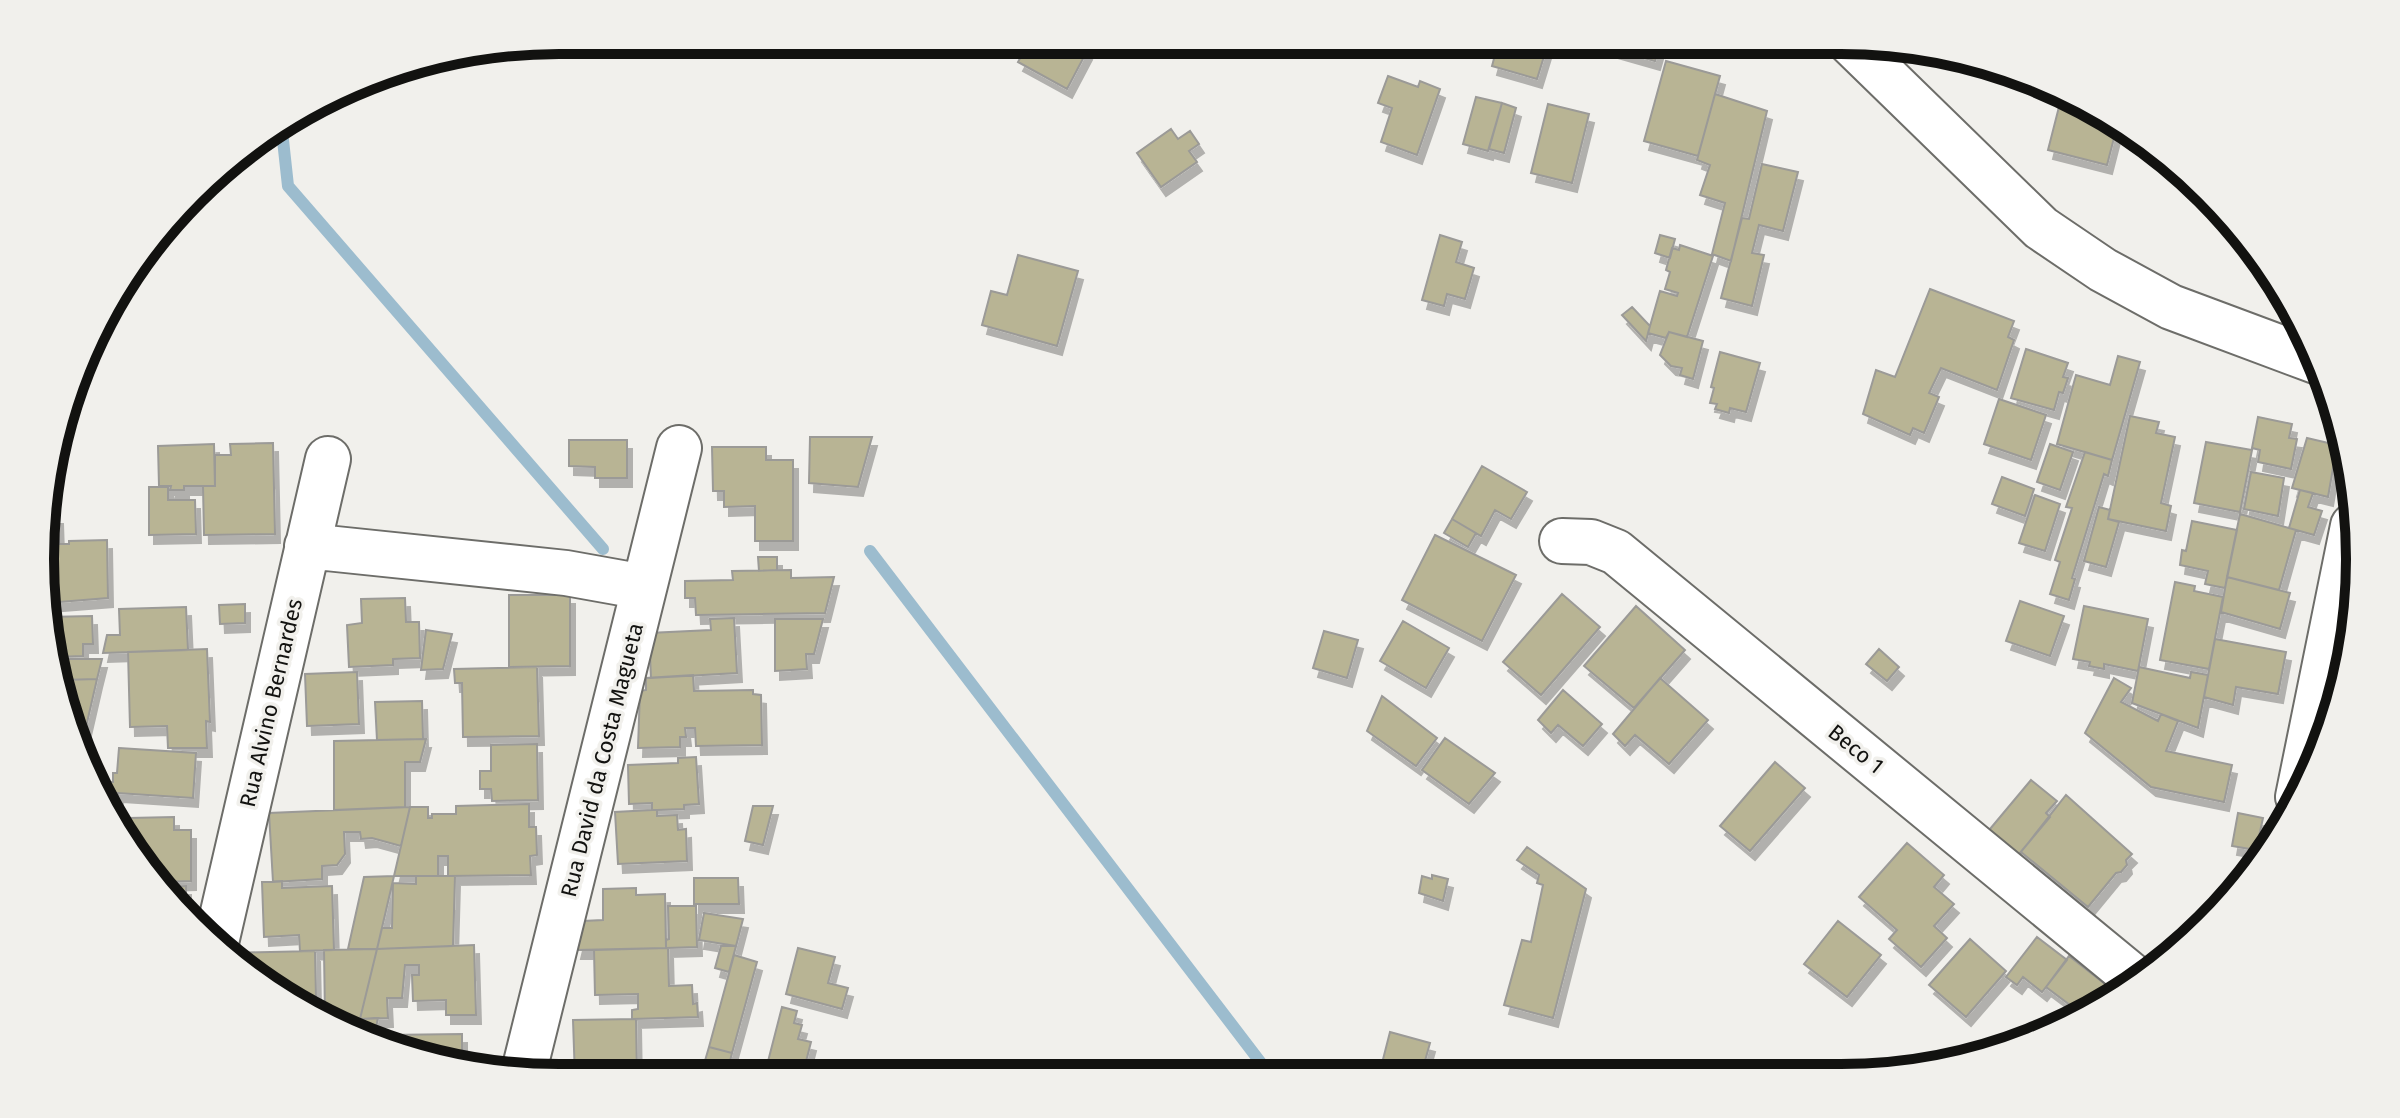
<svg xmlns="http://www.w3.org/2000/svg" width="2400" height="1118" viewBox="0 0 2400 1118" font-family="'Fira Sans',sans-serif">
<defs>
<filter id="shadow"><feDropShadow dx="5" dy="9" stdDeviation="0" flood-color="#0004"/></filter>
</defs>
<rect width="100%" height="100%" fill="#f1f0ec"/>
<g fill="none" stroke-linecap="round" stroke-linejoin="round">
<!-- stream -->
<path stroke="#9cbcce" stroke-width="12" d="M282 131 288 186 603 549
M870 551 1271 1076"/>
</g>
<!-- building -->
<path fill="#b8b494" stroke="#9b9a97" stroke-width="2" filter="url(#shadow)" d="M1030 40H1067L1087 51 1067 89 1018 62Z
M1499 40H1549L1537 79 1492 66Z
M1616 40H1661L1655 61 1613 49Z
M1666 61 1720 76 1698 156 1644 141Z
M1388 76 1418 87 1420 81 1440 89 1417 155 1381 142 1392 108 1378 103Z
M1715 94 1767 111 1731 261 1712 254 1725 203 1700 195 1710 165 1697 160Z
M2062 95 2116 130 2107 165 2048 150Z
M1476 97 1502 103 1488 151 1463 144Z
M1502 103 1516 108 1504 153 1489 149Z
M1548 104 1589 114 1572 183 1531 173Z
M1171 129 1178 139 1190 131 1199 144 1189 151 1197 162 1161 187 1137 153Z
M1762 164 1798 172 1783 231 1759 225 1752 253 1764 255 1752 306 1721 298 1742 218 1749 219Z
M1440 235 1462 242 1456 262 1474 268 1465 299 1447 294 1444 306 1422 300Z
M1660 235 1675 239 1670 258 1655 253Z
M1680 245 1713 256 1687 337 1669 332 1666 338 1648 333 1660 291 1677 296 1678 293 1665 289 1670 272 1666 270 1672 248 1679 250Z
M1018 255 1078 271 1057 346 982 325 991 291 1007 295Z
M1930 289 2014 321 2008 337 2014 340 1997 390 1941 368 1929 393 1939 397 1924 433 1913 428 1910 435 1863 414 1876 370 1895 377Z
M1632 307 1650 326 1646 341 1622 315Z
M1669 332 1703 341 1693 379 1680 375 1682 368 1671 366 1660 355Z
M2026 349 2068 363 2063 377 2068 378 2063 393 2059 392 2054 410 2011 398Z
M1720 352 1760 363 1746 412 1730 408 1729 413 1715 409 1717 404 1710 403 1714 388 1711 387Z
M2118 356 2140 362 2112 460 2057 444 2076 375 2110 385Z
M1999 399 2046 415 2031 460 1984 444Z
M2130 416 2159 422 2156 433 2175 437 2161 503 2171 506 2166 531 2108 519Z
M2258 417 2292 424 2289 438 2297 439 2291 469 2258 462 2260 450 2252 448Z
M810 437H872L858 487 809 483Z
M2307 438 2337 445 2328 497 2292 488Z
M569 440H627V478H595V467L569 466Z
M2206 442 2252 450 2240 512 2194 503Z
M273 443 275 534 204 535 203 486H215V455H231L230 444Z
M214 444 215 486H184V490H170L171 486H159L158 446Z
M2050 444 2073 452 2060 490 2037 482Z
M712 447H766V460H793V541H755V506L724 507V491H713Z
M2085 452 2112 460 2108 476 2104 474 2072 578 2075 579 2069 600 2050 594 2060 562 2055 560 2072 508 2066 507Z
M1482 466 1527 492 1511 519 1495 510 1481 536 1452 519Z
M2251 472 2284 478 2278 516 2244 509Z
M2002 477 2034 489 2025 516 1992 504Z
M149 487H168V500H195L196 534 149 535Z
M2300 490 2313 493 2308 507 2322 511 2314 535 2289 528Z
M2035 495 2060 504 2045 551 2019 543Z
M2099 507 2110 510 2108 519 2119 522 2106 567 2084 561Z
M2240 514 2296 530 2279 590 2227 577Z
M48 515H58L59 544H69V541L107 540 108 598 47 603Z
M1452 519 1476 533 1468 547 1444 533Z
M2192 521 2237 530 2225 588 2205 584 2208 571 2180 565 2182 550 2186 551Z
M1435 535 1516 575 1482 641 1402 600Z
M758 557H777V570L759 571Z
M791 570V578L834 577 825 613 696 615 695 598H685V581L733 580 732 571Z
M2227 577 2290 593 2280 629 2221 612Z
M2175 582 2195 586 2194 591 2223 597 2209 669 2160 660Z
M1562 594 1600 627 1541 695 1503 662Z
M509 595H570V666L509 667Z
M405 598 406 622H419L420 658 393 659V665L349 667 347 625 362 623 361 599Z
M2020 601 2064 616 2050 656 2006 641Z
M245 604V623L220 624 219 605Z
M1636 606 1685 650 1634 708 1584 666Z
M2084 606 2148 619 2138 671 2104 664V669L2089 666 2090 662 2073 659Z
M186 607 188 650 103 653 107 635H120L119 609Z
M92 616 93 644H83V656L55 657 47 635V617Z
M734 618 737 673 651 678 649 633 711 630 710 619Z
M775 619H823L814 654H806L807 669 775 671Z
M1403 621 1449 648 1426 688 1380 661Z
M426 630 452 634 443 669 421 670Z
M1324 631 1358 640 1347 678 1313 668Z
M2215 639 2286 652 2278 694 2236 687 2233 705 2204 697Z
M207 649 210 722 206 721 207 748H168L167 726 130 727 128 652Z
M1879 649 1899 667 1887 681 1866 664Z
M58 659H102L97 679 62 680Z
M537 667 539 736 463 737 462 683H455L454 669Z
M2139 667 2190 678 2191 672 2208 675 2198 728 2132 703Z
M357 672 359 724 307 726 305 674Z
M693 675 694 691 753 690V694L761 695 762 745 696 746 695 728H685L686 737H680V747L638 748 640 691 646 690V678Z
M1660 678 1708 720 1669 764 1635 735 1625 746 1613 734Z
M2114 678 2131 688 2121 702 2158 721 2161 714 2178 721 2166 751 2232 765 2224 802 2151 787 2085 733Z
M97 679 83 740 62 680Z
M1563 690 1602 724 1583 746 1558 725 1551 733 1538 720Z
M1382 696 1437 738 1416 766 1367 731Z
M422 701 423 739 377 740 375 702Z
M1445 738 1495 773 1469 804 1422 770Z
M426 739 420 762H405V807L334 810V741Z
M537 744 538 800 492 801 491 789H480V771H491V745Z
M119 748 196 753 193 798 118 793 116 818 110 819 97 782H113V773H117Z
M696 757 699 804 684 805V809L657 810H652V803L629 804 628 765 678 763V758Z
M1775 762 1805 788 1750 851 1720 826Z
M2031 780 2057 801 2046 813 2050 817 2009 866 1980 841Z
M2066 795 2132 854 2126 860 2127 865 2121 872 2116 873 2088 907 2021 852Z
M529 804V827H536L537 855 530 856 531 875 448 876V856H438V876H394L410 807H428V818H432V814H456V806Z
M753 806H773L763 845 745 841Z
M410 807 401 846 372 838 361 839 360 832H344L345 854 337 865 322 866V879L273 882 269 813Z
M652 810H657V816L677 815 678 830 686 829 687 861 618 864 615 812Z
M2238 813 2263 818 2256 850 2232 846Z
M174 817V830H191V881L161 882 130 843 129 818Z
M1907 843 1944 875 1934 887 1954 904 1934 926 1947 938 1921 967 1889 939 1897 930 1859 897Z
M1527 847 1586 889 1553 1018 1504 1005 1522 940 1531 942 1543 885 1537 883 1539 875 1517 860Z
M1432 875 1448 879 1443 901 1419 893 1422 876 1432 879Z
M394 876 377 949H348L364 877Z
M416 876H455L453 946 377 949 382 928H392L393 883 416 884Z
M694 878H738L739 904H694Z
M282 881V888L332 886 334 950 300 951 299 935 264 937 262 882Z
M186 886V898L175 899 165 887Z
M636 888V895L665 894 666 948 576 950 583 921 603 920V889Z
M668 906H696L697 947 666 948V940L669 939Z
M704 913 743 919 736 946 699 940Z
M1838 921 1881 955 1847 997 1804 964Z
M2037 937 2067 960 2042 992 2023 977 2017 985 2006 977Z
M1970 939 2006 971 1966 1017 1929 985Z
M474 945 476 1015H446V1000L413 1001 412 975H419V965H405L402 998H387L388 1018 360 1019 377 949Z
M721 946H736L729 972 715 968Z
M668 948 669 986 692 985 693 1004 697 1003 698 1017 632 1019V1010L638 1009V994L595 995 594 950Z
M798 948 835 957 828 983 848 988 842 1009 786 994Z
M377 949 360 1019H330L325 1016 324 950Z
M315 951 316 998 297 999 227 956 228 953Z
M734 955 757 962 732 1053 709 1047Z
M2069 956 2110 988 2107 991 2113 996 2082 1014 2046 987Z
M782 1007 797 1011 794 1023 802 1025 798 1039 811 1042 802 1077H764Z
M378 1018 373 1041 356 1036 360 1019Z
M330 1019H360L356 1036Z
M636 1019 637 1078H575L573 1020Z
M1390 1032 1430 1043 1421 1075 1399 1070 1397 1075H1379Z
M462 1034V1059L385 1044V1035Z
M709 1047 732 1053 726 1077H728L700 1078Z"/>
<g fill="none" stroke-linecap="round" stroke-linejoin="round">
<defs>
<path id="minor" d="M1562 541 1591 542 1616 552 2138 981
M307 546 566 573 644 587
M2298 797 2353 526
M215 947 328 459
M524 1071 679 448"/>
<path id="secondary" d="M1850 42 2041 228 2103 270 2171 307 2321 363"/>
</defs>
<!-- minor casing -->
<use href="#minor" stroke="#6d6d69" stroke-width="48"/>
<!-- secondary casing -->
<use href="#secondary" stroke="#6d6d69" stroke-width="48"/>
<!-- minor -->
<use href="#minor" stroke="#fff" stroke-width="44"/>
<!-- secondary -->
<use href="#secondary" stroke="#fff" stroke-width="44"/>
</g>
<g text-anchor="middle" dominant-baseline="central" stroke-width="7" stroke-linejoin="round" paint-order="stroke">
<!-- street labels -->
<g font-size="22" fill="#121210" stroke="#f1f0ec">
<text transform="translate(271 703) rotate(-77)">Rua Alvino Bernardes</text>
<text transform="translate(1856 749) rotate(39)">Beco 1</text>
<text transform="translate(602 760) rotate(-76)">Rua David da Costa Magueta</text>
</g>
</g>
<!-- crop -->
<path d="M0 0H2400V1118H0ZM559 54H1841A505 505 0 0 1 2346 559V559A505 505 0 0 1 1841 1064H559A505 505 0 0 1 54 559V559A505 505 0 0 1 559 54Z" fill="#f1f0ec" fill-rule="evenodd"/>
<path fill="none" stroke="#121210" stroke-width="10" d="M559 54H1841A505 505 0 0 1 2346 559V559A505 505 0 0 1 1841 1064H559A505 505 0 0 1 54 559V559A505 505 0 0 1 559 54Z"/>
</svg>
